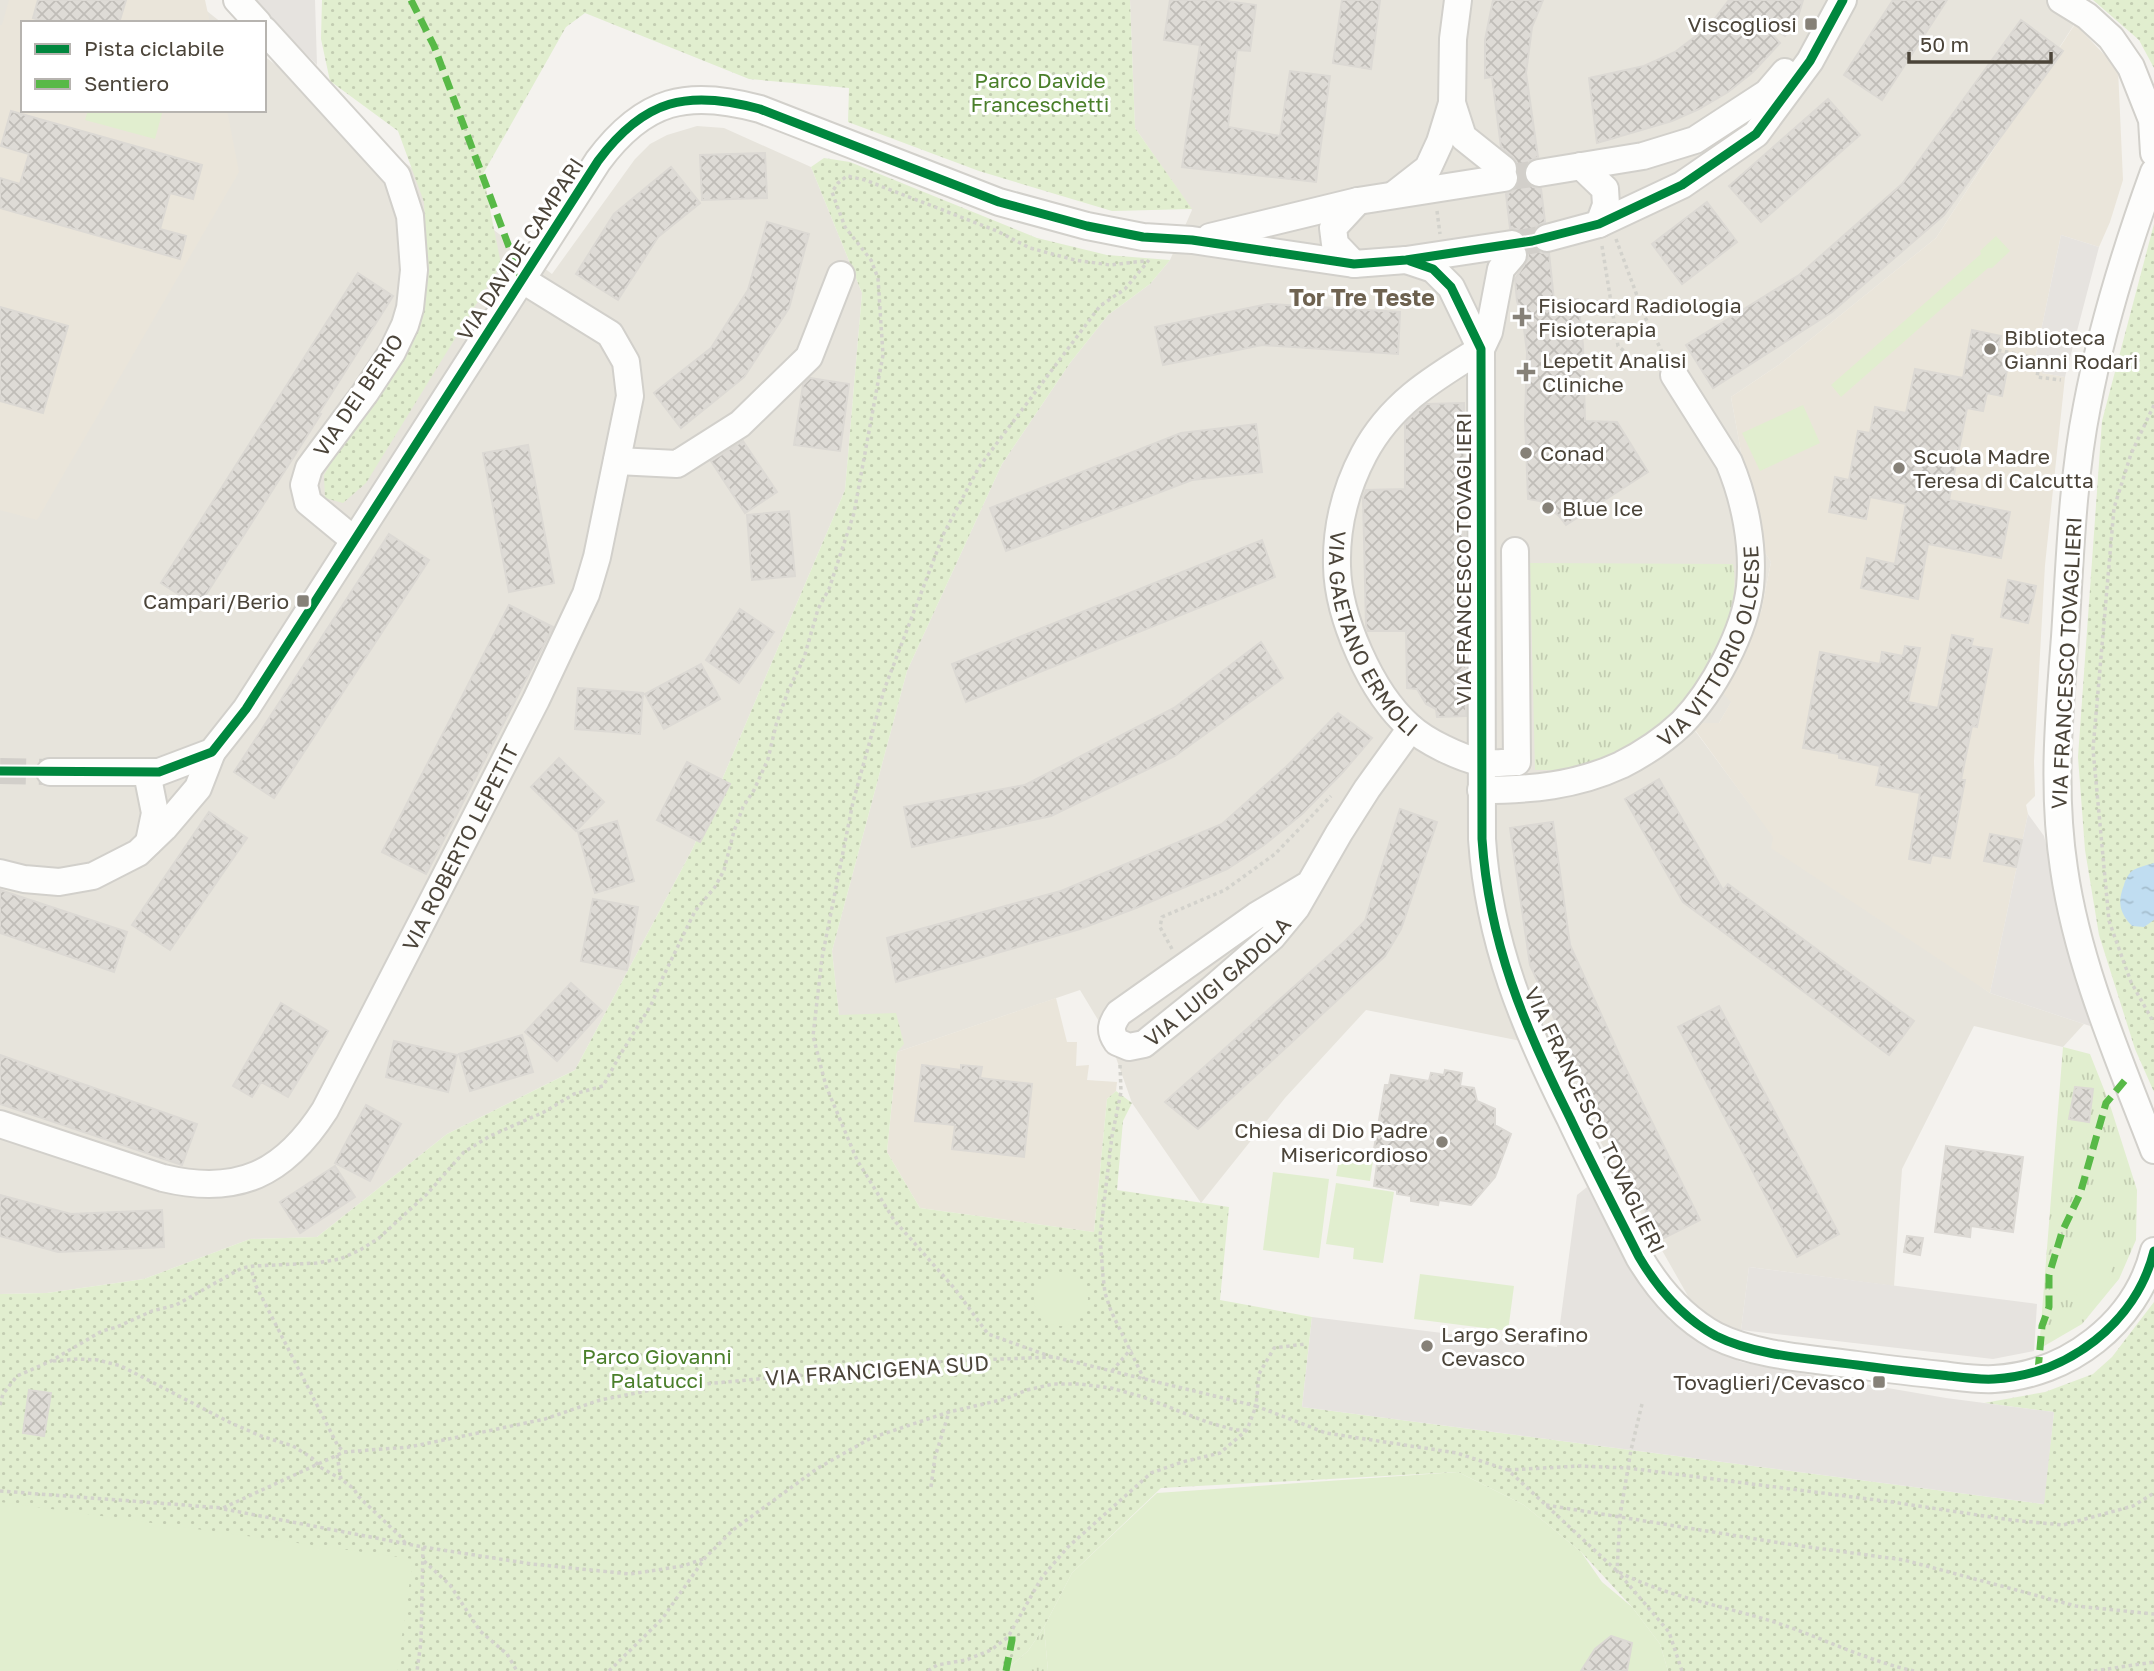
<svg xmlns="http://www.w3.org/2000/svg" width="2154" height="1671" viewBox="0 0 2154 1671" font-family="'Golos Text',sans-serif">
<defs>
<pattern id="grass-tufts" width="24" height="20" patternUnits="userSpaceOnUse" patternTransform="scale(1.75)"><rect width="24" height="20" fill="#e1eecf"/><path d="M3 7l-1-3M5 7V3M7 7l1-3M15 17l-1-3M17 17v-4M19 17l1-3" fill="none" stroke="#c3cdb2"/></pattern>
<pattern id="park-dots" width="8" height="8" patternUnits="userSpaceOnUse" patternTransform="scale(1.75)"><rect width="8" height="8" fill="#e1eecf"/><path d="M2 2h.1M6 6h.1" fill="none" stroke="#c3cdb2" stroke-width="1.8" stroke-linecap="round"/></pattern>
<pattern id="water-ripples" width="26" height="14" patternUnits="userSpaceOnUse" patternTransform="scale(1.75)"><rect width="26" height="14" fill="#c0ddf1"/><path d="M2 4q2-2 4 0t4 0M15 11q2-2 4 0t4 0" fill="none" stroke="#a6bfcf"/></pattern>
<pattern id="building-cross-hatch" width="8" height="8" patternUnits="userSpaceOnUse" patternTransform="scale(1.75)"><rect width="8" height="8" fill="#dedbd6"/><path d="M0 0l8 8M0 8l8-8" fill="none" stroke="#c0bdb8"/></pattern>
</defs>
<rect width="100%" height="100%" fill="#f4f2ee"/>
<!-- residential -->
<path fill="#e7e4dc" d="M0 0H193L222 23H23V110H264V56L552 274 635 159 650 144 667 135 697 126 724 128 811 167 862 293 845 490 693 848 575 1070 447 1134 317 1237 250 1239 144 1279 47 1293 0 1294Z
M1130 0H2090L1936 238 1780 364 1731 397 1757 540 1771 562 1761 612 1745 628 1732 701 1719 723 1690 724 1774 837 1990 993 2084 1024 2063 1047 1974 1026 1902 1169 1894 1286 1749 1267 1741 1330 1701 1319 1546 1046 1366 1010 1285 1098 1201 1203 1132 1103 1109 1038 1080 990 897 1052 839 1015 832 951 907 671 1002 464 1070 363 1108 315 1150 284 1170 260 1192 210 1135 128Z"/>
<!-- education -->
<path fill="#eae5da" d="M9 0H205L210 23H23V110H227L239 172 37 520 0 510V25H2Z
M2075 24 2118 69 2123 180 2110 222 2099 247 2061 235 2036 355 2044 358 2042 373 2065 377 2045 565 2034 761 2035 796 2026 805 2028 814 1990 993 1771 848 1773 837 1690 723H1719L1731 702 1718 688 1745 628 1761 612 1771 562 1757 540 1731 397 1780 364 1936 238Z
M1056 998 1067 1042H1077L1076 1066 1089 1065 1087 1080 1117 1082 1116 1091 1107 1099 1094 1232 920 1208 887 1152 897 1052Z"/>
<!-- grass -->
<path fill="url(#grass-tufts)" d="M1530 563 1733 564C1741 605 1716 667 1689 697 1663 727 1620 756 1583 767 1568 772 1550 770 1535 770Z
M2063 1047 2090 1054 2109 1102 2137 1190 2136 1240 2119 1279 2082 1324 2039 1349Z
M1044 1627 1048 1671H1001L1006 1670 1028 1651Z"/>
<!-- park -->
<path fill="url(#park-dots)" d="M322 0H1130L1135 128 1192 209 1112 211 979 171 848 122 849 88 749 79 585 13 566 27 483 174 501 264 366 483 343 503 325 498 324 475 349 431 427 265 424 202 398 131 330 81 321 39Z
M2093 0H2154V68L2139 40Z
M824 158 850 162 1037 238 1107 255 1170 260 1150 284 1108 315 1070 363 1002 464 907 671 832 951 839 1015 896 1013 904 1044 897 1052 887 1152 920 1208 1094 1232 1107 1099 1116 1091 1132 1103 1123 1121 1117 1190 1229 1207 1220 1300 1312 1317 1302 1407 2043 1504 2054 1412 1984 1403 2045 1392 2093 1374 2112 1357 2154 1302V1671H1668L1660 1644 1632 1607 1581 1552 1524 1505 1458 1472 1161 1488 1072 1573 1044 1627 1028 1651 1006 1670 1001 1671H0V1294L47 1293 144 1279 250 1239 317 1237 447 1134 575 1070 693 848 845 490 862 293 811 167Z
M2154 224V1092L2135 1049 2099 935 2085 850 2078 757 2102 421Z"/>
<!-- garden -->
<path fill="#e1eecf" d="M88 110H163L155 139 85 120Z
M1996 236 2010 251 1992 268H1988L1841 397 1831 385 1981 254 1980 251Z
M1803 405 1820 443 1760 471 1742 433Z
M1341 1149 1374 1154 1370 1181 1336 1176Z
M1273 1172 1329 1179 1319 1258 1263 1250Z
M1336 1183 1394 1192 1383 1263 1353 1259 1354 1248 1326 1244Z
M2057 1269a27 27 0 1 1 54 0a27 27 0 1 1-54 0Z
M1034 1299a27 27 0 1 1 54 0a27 27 0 1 1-54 0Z
M1420 1274 1514 1286 1508 1331 1414 1319Z
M1458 1472 1524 1505 1581 1552 1602 1582 1632 1607 1660 1644 1668 1671H1048L1044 1627 1072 1573 1157 1493Z
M0 1502 413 1559 397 1671H0Z"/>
<!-- parking -->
<path fill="#e6e3df" d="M251 0H315L317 65Z
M2061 235 2099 247 2065 377 2042 373 2044 358 2036 355Z
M2028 814 2044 836 2090 1026 1990 993Z
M1587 1187 1632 1273 1670 1321 1709 1348 1741 1362 1776 1369 1946 1398 2054 1412 2044 1504 1302 1407 1312 1317 1557 1347 1577 1195Z
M1749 1267 2037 1304 2034 1351 1993 1359 1741 1330Z"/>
<!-- water -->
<path fill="url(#water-ripples)" d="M2154 863V920L2144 927 2132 926C2120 913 2117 903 2124 885 2125 881 2128 874 2132 871 2138 867 2148 865 2154 863Z"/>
<!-- building -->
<path fill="url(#building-cross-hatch)" stroke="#dcd9d4" stroke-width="2" d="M38 0H126L119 23H50L33 18Z
M1170 0H1218L1256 5 1250 51 1237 50 1228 127 1280 136 1290 71 1330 76 1316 182 1182 167 1200 45 1164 40Z
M1342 0H1380L1371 69 1333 63Z
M1493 0H1543L1532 27 1526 73 1538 157 1529 161 1524 168 1523 175 1527 183 1533 187 1541 189 1545 222 1535 227 1532 235V241L1536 250 1542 253H1549L1554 300 1578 299 1583 345 1585 421 1617 422 1648 472 1566 525 1559 516 1540 501 1528 499 1525 419 1527 352 1523 321 1517 301 1515 279 1528 259V242L1524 234 1517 229 1510 228 1506 194 1513 191 1518 184V164L1513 157 1501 147 1492 77 1485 78V40Z
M1729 0H1803L1797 20 1785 36 1762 21 1761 22 1780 43 1753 72 1728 92 1699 109 1672 121 1597 143 1589 78 1644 66 1675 52 1709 26Z
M1893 0H1947L1882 100 1844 75Z
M2021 20 2063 51 1944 215 1832 312 1713 388 1686 345 1799 275 1902 184Z
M1828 99 1860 135 1761 222 1729 186Z
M11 111 202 165 193 199 170 193 160 229 186 236 180 259 0 208V178L20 184 29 154 1 146Z
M765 153 767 198 702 200 700 155Z
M671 167 700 203 658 237 618 300 576 274 614 214Z
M1707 202 1737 242 1682 284 1652 244Z
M767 222 809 234 789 308 744 377 681 428 654 393 711 348 748 290Z
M358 273 393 296 319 413 321 414 198 607 161 583Z
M1268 304 1400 312 1398 354 1262 345 1163 365 1155 327Z
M0 307 68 326 43 413 0 401Z
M1972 330 2001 336 1997 353 2010 355 2002 396 1987 393 1983 411 1967 408 1949 500 2010 512 2001 558 1928 544 1918 599 1861 588 1867 558 1895 564 1906 504 1870 497 1866 519 1829 512 1835 477 1849 480 1858 431 1870 433 1875 407 1906 413 1915 369 1963 378Z
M810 378 849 384 840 451 794 445 803 385Z
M1464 403 1466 716 1437 717 1436 709 1426 704 1417 689 1407 688 1406 631H1368L1366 625 1363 498 1366 490 1405 489V424L1411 417 1427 404Z
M1256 424 1262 472 1192 480 1006 551 990 508 1181 433Z
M743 441 777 492 745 513 711 461Z
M528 445 554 583 509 592 483 453Z
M789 511 795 576 752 580 747 515Z
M389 534 429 560 274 798 234 772Z
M1262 540 1275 577 966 702 952 664Z
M2008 580 2036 586 2028 623 2001 617Z
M509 605 553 627 426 874 382 852Z
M740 609 774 632 739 683 706 660Z
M1952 635 1973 639 1971 646 1992 649 1977 727 1972 726 1961 780H1965L1950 858 1932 855 1930 863 1909 859 1920 793 1876 785 1880 766 1839 758V754L1803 748 1820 652 1880 664 1882 652 1903 656 1905 646 1920 648 1908 702 1938 708Z
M1261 642 1283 678 1175 756 1051 816 912 847 904 807 1025 785 1174 708Z
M701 664 720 699 664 729 645 694Z
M578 688 643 693 640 734 575 729Z
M1338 713 1372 738 1343 772 1302 814 1264 845 1227 869 1136 908 1080 929 896 982 887 938 1061 891 1222 824 1287 766Z
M559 758 604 802 576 831 531 787Z
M687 762 730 784 700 842 657 820Z
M1659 779 1723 890 1728 884 1914 1021 1889 1055 1683 902 1625 799Z
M1400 809 1437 822 1401 929 1385 956 1198 1129 1165 1102 1344 942 1365 921Z
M209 812 247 838 170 950 132 925Z
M617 821 634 881 595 893 578 832Z
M1553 822 1570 945 1623 1063 1700 1220 1660 1240 1583 1082 1530 965 1510 828Z
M1990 834 2022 840 2016 867 1984 861Z
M0 890 127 932 114 972 0 933Z
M593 899 638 907 627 970 581 961Z
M571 983 602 1011 557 1061 525 1032Z
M281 1003 328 1031 288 1097 261 1082 252 1097 233 1086Z
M1719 1006 1839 1234 1797 1257 1678 1027Z
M522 1035 533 1072 470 1091 459 1054Z
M394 1041 457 1055 448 1092 386 1077Z
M0 1055 197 1124 182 1165 0 1104Z
M922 1065 961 1070V1065L982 1067 980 1078 1032 1084 1024 1157 952 1149 955 1125 915 1121Z
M1445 1070 1462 1073 1460 1086 1474 1088 1477 1101 1495 1109V1125L1511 1134 1495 1177 1471 1205 1439 1200 1438 1205 1411 1201V1196L1397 1194V1190L1374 1186 1379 1150 1374 1149 1385 1085H1389L1391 1075 1429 1081 1431 1073 1444 1075Z
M2075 1087 2093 1089 2089 1122 2069 1119Z
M366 1105 401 1124 370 1181 335 1163Z
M1946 1146 2023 1157 2013 1232 1971 1226 1970 1237 1935 1232Z
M335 1166 355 1197 300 1233 280 1202Z
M0 1195 71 1214 162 1210 164 1247 58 1252 0 1236Z
M1907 1236 1923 1238 1920 1255 1904 1252Z
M29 1390 51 1393 44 1436 23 1433Z
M1611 1636 1632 1643 1627 1671H1581L1595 1649Z"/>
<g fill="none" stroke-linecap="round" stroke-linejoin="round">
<!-- minor-tunnel -->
<path stroke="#d2cfca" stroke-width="26" stroke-dasharray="26 13" stroke-linecap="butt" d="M1504 178 1539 173
M1512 244 1547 238
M0 771 50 772"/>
<defs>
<g id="minor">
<path d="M237 0 258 23"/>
<path d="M2061 0 2087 16 2111 38 2131 67 2152 120 2154 153"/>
<path d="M264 30 397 176 410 216 414 270 410 308 405 325 392 352 365 393 309 468 304 485 308 502 354 540"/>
<path d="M1452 103 1463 137 1503 169"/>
<path d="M1581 166 1605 189 1606 205 1599 224"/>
<path d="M2154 172C2126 249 2102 326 2087 406 2072 482 2070 560 2065 637 2059 714 2052 791 2064 869 2078 966 2119 1059 2154 1150"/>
<path d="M1539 173 1643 156 1695 140 1767 93 1785 72"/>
<path d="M1396 193 1428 168 1440 142 1452 103 1453 39 1458 0"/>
<path d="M1210 237 1358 201 1504 178"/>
<path d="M1547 238 1599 224 1682 185 1756 134 1810 61 1843 0"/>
<path d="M1406 260 1433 269 1451 287 1481 349 1482 839C1489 943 1524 1026 1570 1118 1592 1165 1616 1211 1639 1257 1658 1289 1683 1318 1716 1336 1756 1356 1813 1359 1857 1365 1885 1369 1913 1372 1941 1375 1959 1377 1977 1380 1994 1379 2068 1375 2136 1323 2154 1251"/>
<path d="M1354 264 1335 244 1333 228 1358 201"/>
<path id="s1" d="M1481 349C1434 378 1391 403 1364 454 1346 488 1336 527 1337 566 1338 617 1371 693 1410 727 1425 741 1460 758 1480 762 1492 765 1506 762 1517 762L1515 551"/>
<path d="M1481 349 1489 332 1501 269 1513 255"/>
<path d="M617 461 677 464 740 424 809 357 841 275"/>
<path d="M50 772H159L212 752 246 709 598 161C644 99 688 89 760 109L999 202 1087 226 1143 237 1192 240 1354 264 1406 260 1512 244"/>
<path d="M147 773 155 813 149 842"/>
<path id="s2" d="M1481 790C1530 790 1576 786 1621 765 1643 754 1664 740 1682 723 1713 691 1745 632 1750 587 1754 546 1745 500 1729 462L1674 375"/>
<path d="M0 873 24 879 59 882 93 876 138 853 164 828 198 788 212 752"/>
<path id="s3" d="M1308 885 1256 916 1119 1013C1111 1024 1109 1031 1117 1042L1129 1047 1144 1044 1211 990 1272 937 1296 908 1339 833 1367 789 1411 728"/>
<path id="s4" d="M0 1124 163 1178C238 1196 284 1174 325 1110L536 700 586 594 597 557 630 396 626 362 610 334 521 279"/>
</g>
</defs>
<!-- minor casing -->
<use href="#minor" stroke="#d2d0cb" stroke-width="30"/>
<!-- path -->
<path stroke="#d3d2cc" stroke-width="3.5" stroke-dasharray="3.5 3.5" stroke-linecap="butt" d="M1437 211 1440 234
M1616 239 1645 317 1665 358
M1602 246 1618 346 1643 367 1655 370
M1998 350 2040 359 2037 377 2061 380
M2154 405 2131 454 2114 508 2093 749 2109 921 2131 982 2154 1023
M1172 949 1160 927 1162 917 1225 890 1275 854 1331 796
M1120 1065 1121 1092 1112 1136 1100 1236 1103 1276 1105 1293 1111 1311 1144 1379
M252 1272 255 1284 338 1446 344 1452
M1052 1357 988 1334 955 1289 894 1220 857 1160 826 1086 813 1036 822 958 853 802 884 690 944 533 979 467 1100 306 1125 289 1149 260
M53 1361 78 1359 98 1360 121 1366 231 1423 261 1436 293 1446 312 1458 320 1467 341 1479
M1112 1371 1131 1349
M1642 1404 1631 1450 1620 1516 1617 1571 1669 1632 1682 1671
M0 1405 3 1394 17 1376 51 1361 102 1331 117 1327 152 1311 176 1305 242 1268 254 1266 317 1263 340 1259 360 1250 379 1238 427 1194 464 1152 490 1136 544 1112 574 1094 603 1086 620 1055 651 1005 663 977 695 911 715 887 724 870 734 831 743 807 754 790 768 759 776 725 788 691 804 658 818 609 829 589 854 513 883 355 878 278 871 260 845 227 832 192 838 183 847 176 865 180 997 231 1030 248 1075 260 1110 265 1144 261
M337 1455 341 1479 354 1489 358 1496 402 1538 405 1543
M1508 1470 1579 1466 1628 1468 1892 1502 2011 1520 2063 1525 2133 1506 2154 1493
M931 1487 935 1457 949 1412
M0 1491 223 1508 344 1452 409 1447 478 1433 545 1419 600 1400 662 1388 950 1361 1054 1357 1256 1406 1259 1374 1274 1348 1305 1344
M1546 1505 1787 1544 1904 1560 2076 1606 2154 1614
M224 1509 423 1547 421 1642 417 1671
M423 1547 532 1564 630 1574 683 1566 703 1559
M424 1561 450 1585 480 1631 507 1654 517 1671
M609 1671 662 1619 705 1558 733 1530 818 1468 871 1438 949 1412 1005 1399 1027 1390 1053 1384H1080L1111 1388 1143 1397 1207 1422 1235 1430H1247
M928 1671 937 1665 966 1660 991 1650 1008 1637 1042 1577 1068 1547 1151 1473 1182 1462 1220 1453 1247 1430 1256 1406 1326 1433 1457 1453 1508 1470 1617 1571C1664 1596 1720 1605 1771 1621 1819 1636 1864 1660 1914 1671
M2094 1671 2154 1662"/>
<!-- minor -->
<use href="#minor" stroke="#fdfdfc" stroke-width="26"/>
<!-- quiet -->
<path stroke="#58b947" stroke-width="7" stroke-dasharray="14 7" stroke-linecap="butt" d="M411 0 434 46 521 279
M2038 1371 2042 1326 2049 1307V1275L2062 1232 2080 1194 2106 1103 2127 1078
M1006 1671 1012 1640V1632"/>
<defs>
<path id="cycleway" d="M1410 261 1433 269 1451 287 1481 349 1482 839C1489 943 1524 1026 1570 1118 1592 1165 1616 1211 1639 1257 1658 1289 1683 1318 1716 1336 1756 1356 1813 1359 1857 1365 1885 1369 1913 1372 1941 1375 1959 1377 1977 1380 1994 1379 2068 1375 2136 1323 2154 1251
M0 771 159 772 212 752 246 709 598 161C644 99 688 89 760 109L999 202 1087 226 1143 237 1192 240 1354 264 1406 260 1532 241 1599 224 1682 185 1756 134 1810 61 1843 0"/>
</defs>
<!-- cycleway casing -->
<use href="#cycleway" stroke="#fff" stroke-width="13"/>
<!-- cycleway -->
<use href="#cycleway" stroke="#00873e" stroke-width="9"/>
</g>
<!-- markers -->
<g fill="#868178" stroke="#fff" stroke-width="2.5">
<rect x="1804" y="17" width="14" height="14" rx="3.5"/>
<path d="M1518.5 306.5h7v7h7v7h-7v7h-7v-7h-7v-7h7z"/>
<circle cx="1990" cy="349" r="7"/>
<path d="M1522.5 361.5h7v7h7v7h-7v7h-7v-7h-7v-7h7z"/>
<circle cx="1526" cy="453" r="7"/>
<circle cx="1899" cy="468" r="7"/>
<circle cx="1548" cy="508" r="7"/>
<rect x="296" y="594" width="14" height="14" rx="3.5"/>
<circle cx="1442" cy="1142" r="7"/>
<circle cx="1427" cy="1346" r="7"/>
<rect x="1872" y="1375" width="14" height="14" rx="3.5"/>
</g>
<g text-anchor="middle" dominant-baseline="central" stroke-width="6" stroke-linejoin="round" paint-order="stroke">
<!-- poi labels -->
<g font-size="21" fill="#4b4439" stroke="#fff" text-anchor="start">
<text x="1797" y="24" text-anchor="end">Viscogliosi</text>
<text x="1538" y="305">Fisiocard Radiologia<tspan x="1538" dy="24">Fisioterapia</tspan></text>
<text x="2004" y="337">Biblioteca<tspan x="2004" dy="24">Gianni Rodari</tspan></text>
<text x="1542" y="360">Lepetit Analisi<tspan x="1542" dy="24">Cliniche</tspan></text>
<text x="1540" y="453">Conad</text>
<text x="1913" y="456">Scuola Madre<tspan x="1913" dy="24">Teresa di Calcutta</tspan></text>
<text x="1562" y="508">Blue Ice</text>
<text x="289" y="601" text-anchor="end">Campari/Berio</text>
<text x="1428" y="1130" text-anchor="end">Chiesa di Dio Padre<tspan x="1428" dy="24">Misericordioso</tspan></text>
<text x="1441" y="1334">Largo Serafino<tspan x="1441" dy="24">Cevasco</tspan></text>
<text x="1865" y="1382" text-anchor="end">Tovaglieri/Cevasco</text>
</g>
<!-- park labels -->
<g font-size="21" fill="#4a7f2a" stroke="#fff">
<text x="1040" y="80">Parco Davide<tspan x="1040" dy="24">Franceschetti</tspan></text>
<text x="657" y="1356">Parco Giovanni<tspan x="657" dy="24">Palatucci</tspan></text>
</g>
<!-- street labels -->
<g font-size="21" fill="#4b4439" stroke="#fff">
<text transform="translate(520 249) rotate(-57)">VIA DAVIDE CAMPARI</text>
<text transform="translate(358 395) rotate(-56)">VIA DEI BERIO</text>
<text transform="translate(1463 559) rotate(-90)">VIA FRANCESCO TOVAGLIERI</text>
<text stroke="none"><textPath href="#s1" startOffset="352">VIA GAETANO ERMOLI</textPath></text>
<text stroke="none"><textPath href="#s2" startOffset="301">VIA VITTORIO OLCESE</textPath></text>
<text transform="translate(2066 663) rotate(-87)">VIA FRANCESCO TOVAGLIERI</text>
<text stroke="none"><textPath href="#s4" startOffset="658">VIA ROBERTO LEPETIT</textPath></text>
<text stroke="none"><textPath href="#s3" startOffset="385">VIA LUIGI GADOLA</textPath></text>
<text transform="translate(1595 1120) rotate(64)">VIA FRANCESCO TOVAGLIERI</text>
<text transform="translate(877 1370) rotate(-4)">VIA FRANCIGENA SUD</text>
</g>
<!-- neighbourhood labels -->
<g font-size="23" font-weight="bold" fill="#6e6250" stroke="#fff">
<text x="1362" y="297">Tor Tre Teste</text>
</g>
</g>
<!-- legend -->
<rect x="21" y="21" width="245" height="91" fill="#ffffff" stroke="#b7b4b0" stroke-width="2"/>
<rect x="35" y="44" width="35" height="10" fill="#00873e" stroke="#b7b4b0" stroke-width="2"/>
<text x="84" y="56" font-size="21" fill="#4b4439">Pista ciclabile</text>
<rect x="35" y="79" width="35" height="10" fill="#58b947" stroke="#b7b4b0" stroke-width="2"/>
<text x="84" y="91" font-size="21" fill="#4b4439">Sentiero</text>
<!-- scale -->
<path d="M1909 52v10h142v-10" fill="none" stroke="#4b4439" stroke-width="3.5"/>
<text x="1920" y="52" font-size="21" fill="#4b4439" stroke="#ffffff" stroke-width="5" paint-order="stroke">50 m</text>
</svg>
